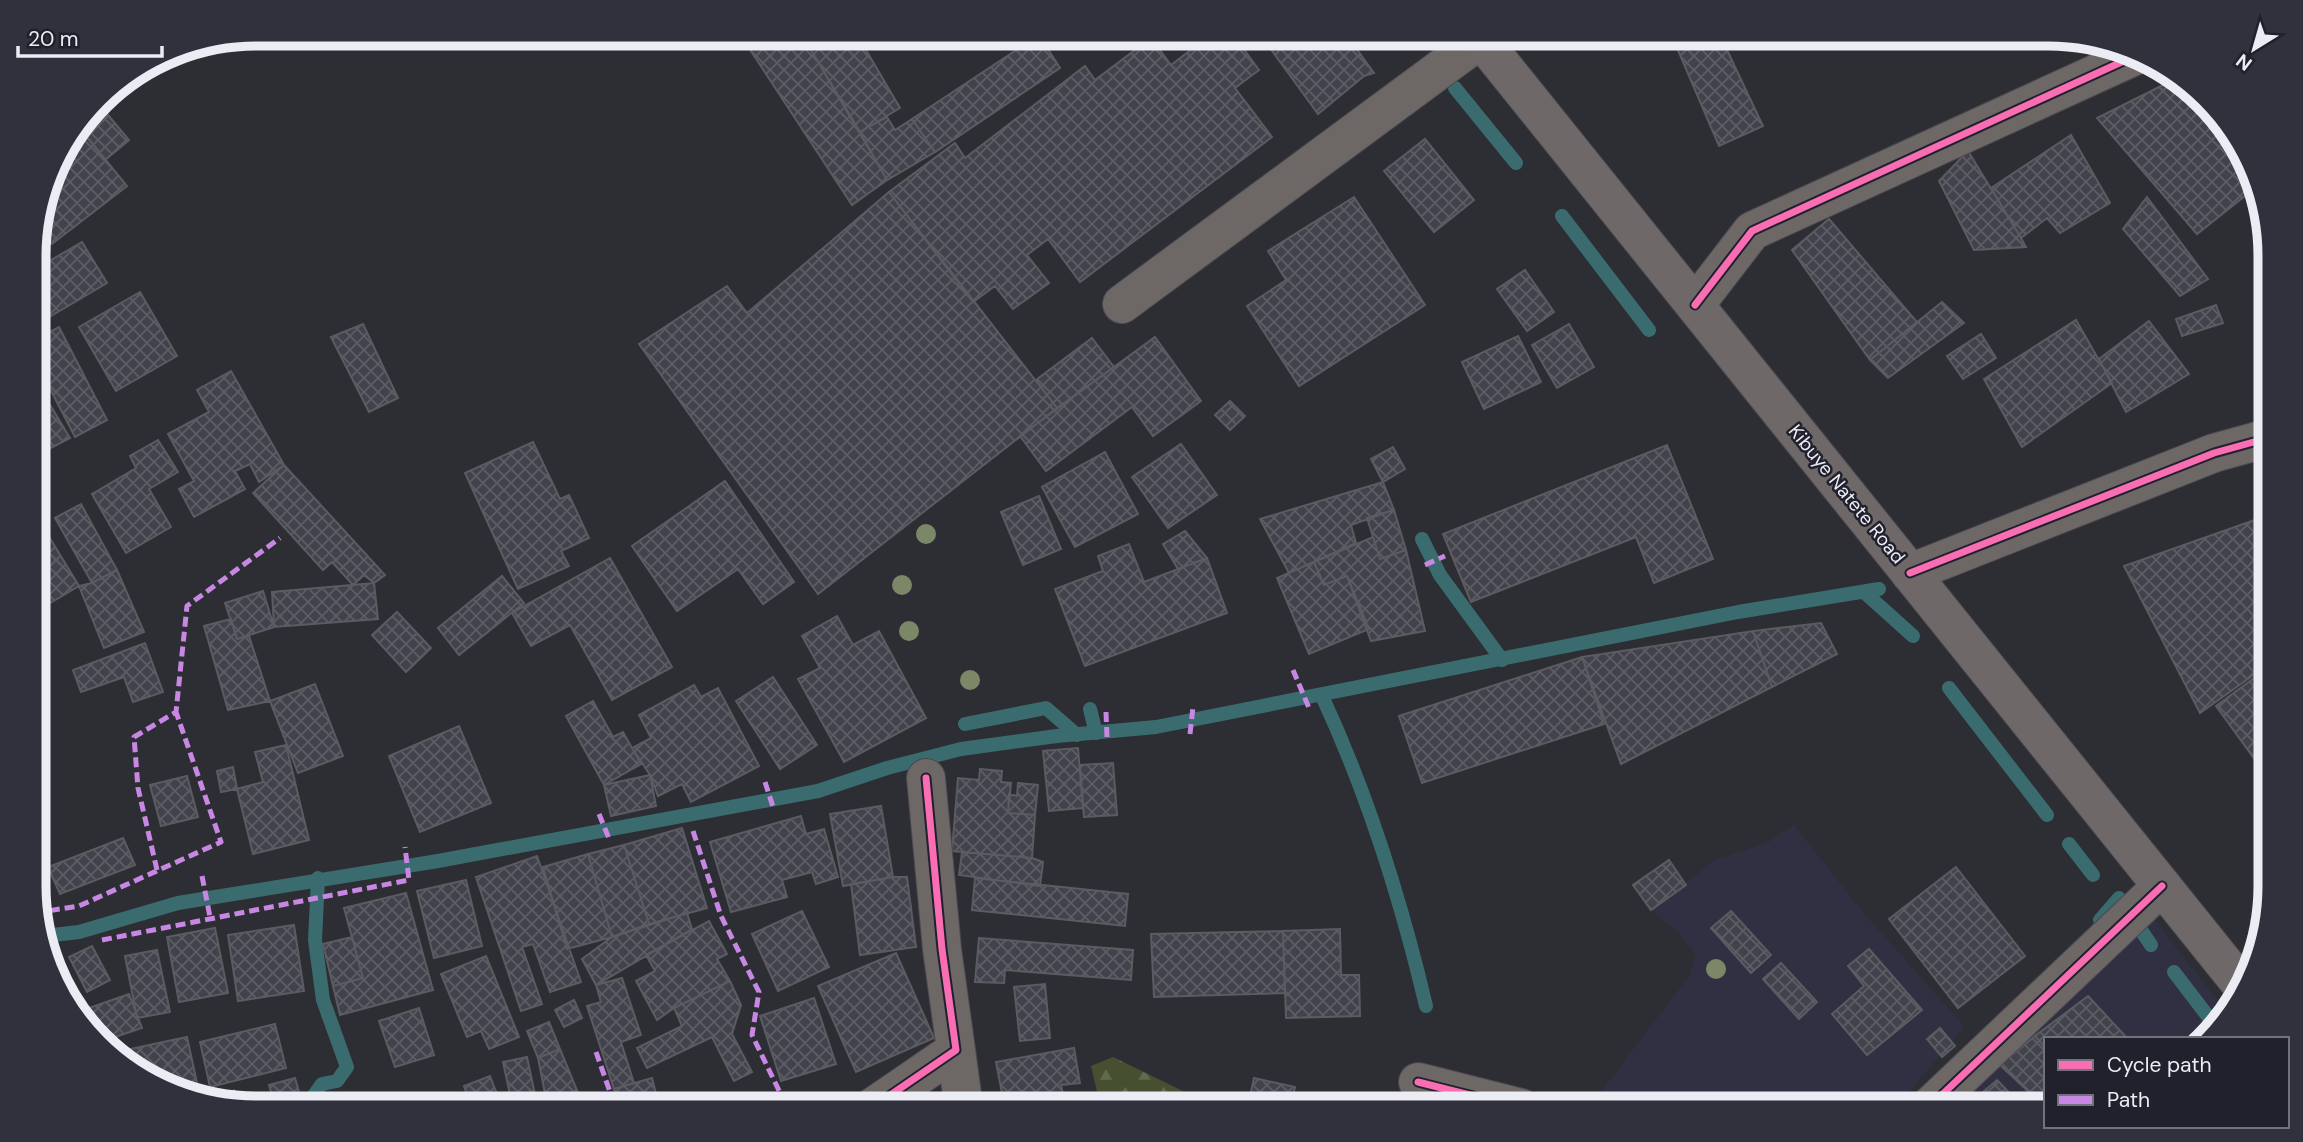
<svg xmlns="http://www.w3.org/2000/svg" width="2303" height="1142" viewBox="0 0 2303 1142" font-family="'DM Sans',sans-serif">
<defs>
<pattern id="forest-firs" width="22" height="20" patternUnits="userSpaceOnUse" patternTransform="scale(1.75)"><rect width="22" height="20" fill="#465031"/><path d="M5 1l3.5 6h-7zM16 11l3.5 6h-7z" fill="#61694f"/></pattern>
<pattern id="building-cross-hatch" width="8" height="8" patternUnits="userSpaceOnUse" patternTransform="scale(1.75)"><rect width="8" height="8" fill="#42424c"/><path d="M0 0l8 8M0 8l8-8" fill="none" stroke="#5d5d66"/></pattern>
</defs>
<rect width="100%" height="100%" fill="#2d2d34"/>
<!-- built -->
<path fill="#303042" d="M1794 825 1862 911 1965 1027 1895 1108H1645L1596 1098 1690 975 1695 954 1678 932 1651 910 1715 860 1767 843Z
M2130 888 2225 1010 2199 1039H2046V1108H1937Z"/>
<!-- forest -->
<path fill="url(#forest-firs)" d="M1113 1057 1189 1094V1109H1101L1091 1066Z"/>
<g fill="none" stroke-linecap="round" stroke-linejoin="round">
<!-- stream -->
<path stroke="#3a6c6f" stroke-width="14" d="M1455 88 1516 163
M1562 216 1649 330
M1422 539 1440 575 1502 660
M1864 592 1913 636
M1949 688 2047 815
M1322 696C1368 795 1401 900 1426 1006
M1090 709 1096 733
M965 724 1046 708 1077 735
M2069 844 2093 875
M2100 920 2119 898 2151 945
M44 936 79 932 178 903 438 861 818 791 887 768 961 749 1057 736 1156 727 1738 612 1879 589
M2174 972 2213 1023
M1605 1104 1614 1108
M315 1109 312 1098 322 1084 337 1081 347 1067 323 1000 315 940 318 878"/>
</g>
<!-- building -->
<path fill="url(#building-cross-hatch)" stroke="#5b5b61" stroke-width="2" d="M739 33H801L887 180 852 205Z
M801 33H856L900 108 860 132Z
M1213 33H1232L1259 70 1235 88 1272 137 1080 282 1048 239 1027 255 1049 283 1013 309 995 286 973 302 889 192 955 143 965 158 1085 66 1095 80 1151 38 1171 65Z
M1259 33H1345L1374 73 1364 76 1318 114Z
M1710 33H1719L1763 126 1719 146 1677 48Z
M1039 35 1060 68 935 152 912 119Z
M2173 80 2232 132 2261 210 2250 192 2197 234 2097 118Z
M98 103 129 140 105 160 79 127Z
M887 117 895 130 912 119 935 152 887 180 860 132Z
M79 127 127 186 52 244 37 227 56 157Z
M2071 135 2110 203 2060 233 2047 218 2021 238 1991 188Z
M1425 139 1474 200 1434 232 1384 171Z
M1968 151 2021 238 2026 247 1974 250 1939 181Z
M889 192 1057 408 818 594 639 344 727 286 747 313Z
M1354 197 1425 305 1299 386 1247 306 1286 280 1268 251Z
M2147 197 2208 279 2180 296 2123 229Z
M1829 219 1917 322 1870 360 1792 250Z
M82 242 107 283 34 326V270Z
M1525 270 1554 312 1527 331 1497 289Z
M140 292 177 356 116 391 79 327Z
M1942 302 1964 323 1888 378 1870 360Z
M2216 305 2223 323 2182 336 2176 319Z
M2076 320 2112 383 2022 447 1984 379Z
M2149 321 2189 374 2126 412 2099 359Z
M363 324 398 398 369 412 331 337Z
M1569 324 1594 367 1557 388 1532 345Z
M59 327 107 420 75 437 34 358V340Z
M1981 334 1996 358 1963 379 1947 356Z
M1518 336 1541 382 1484 409 1462 362Z
M1155 337 1201 401 1153 436 1132 407 1046 471 1020 436Z
M1092 338 1114 367 1057 408 1036 380Z
M231 371 284 465 259 482 250 464 235 471 245 489 194 517 179 489 194 481 168 434 209 412 197 390Z
M34 378 70 438 49 449 34 423Z
M1230 401 1245 416 1230 430 1215 415Z
M158 440 178 472 149 489 171 527 126 553 92 494 136 468 130 456Z
M533 442 560 499 569 495 589 538 561 551 569 566 518 589 465 473Z
M1181 444 1217 495 1168 528 1132 477Z
M1667 445 1713 559 1654 583 1636 537 1471 602 1443 534Z
M1393 447 1405 469 1383 482 1371 459Z
M1105 452 1138 514 1075 547 1042 487Z
M284 465 385 575 374 583 364 575 353 585 332 562 323 570 253 493Z
M725 481 794 582 763 604 738 569 677 611 632 546Z
M1383 482 1394 510 1351 525 1356 543 1289 573 1260 519Z
M1039 496 1061 549 1023 565 1001 512Z
M81 504 117 570 92 583 55 518Z
M1394 510 1406 550 1380 559 1367 518Z
M2269 515V664L2200 713 2124 566Z
M1185 531 1207 558 1178 569 1163 544Z
M48 535 79 586 47 605 35 585 34 544Z
M1373 537 1380 559 1406 550 1425 631 1371 641 1347 576 1324 585 1314 562Z
M1129 544 1144 582 1207 558 1227 613 1085 666 1055 589 1103 571 1098 556Z
M610 558 672 667 612 700 570 625 531 646 512 613Z
M1314 562 1324 585 1347 576 1369 629 1309 654 1277 578Z
M117 570 144 632 104 648 79 586 92 583Z
M502 576 524 603 459 655 438 628Z
M374 583 378 619 274 627 272 592Z
M263 591 274 627 237 639 225 603Z
M397 612 431 648 406 672 372 635Z
M837 616 853 645 879 631 926 718 844 762 798 679 820 668 802 636Z
M231 619 237 639 249 636 270 701 228 710 204 626Z
M1821 623 1837 654 1772 687 1753 631Z
M1753 631 1772 687 1621 764 1582 657Z
M145 643 163 692 133 702 124 677 81 692 73 670Z
M1582 657 1604 724 1422 783 1399 716Z
M2257 676 2269 692V779L2216 706Z
M773 677 817 745 780 769 736 701Z
M315 684 343 756 298 773 270 701Z
M694 685 701 697 718 688 759 766 691 802 682 784 658 796 650 775 632 748 651 738 639 715Z
M593 701 613 737 623 732 641 764 604 785 566 716Z
M35 714 49 747 35 753Z
M459 726 491 803 420 832 389 756Z
M286 745 309 840 253 854 237 789 263 782 255 752Z
M1078 748 1083 808 1049 811 1043 751Z
M1113 763 1117 815 1084 817 1080 765Z
M233 767 237 789 221 792 217 771Z
M980 769 1002 771 1001 782 1011 783 1008 813 1035 815 1032 858 952 851 958 778 979 780Z
M650 775 656 806 611 816 604 785Z
M187 776 198 817 161 826 150 785Z
M1018 783 1038 785 1035 815 1008 813 1009 794 1017 796Z
M881 806 893 877 843 886 830 814Z
M801 816 806 834 824 829 838 877 816 884 812 872 782 880 787 897 731 912 710 842Z
M682 828 707 908 649 924 624 845Z
M123 838 135 865 60 894 48 867Z
M624 845 649 924 612 937 588 854Z
M962 852 1032 858 1043 862 1040 886 959 875Z
M588 854 612 937 567 949 543 867Z
M537 856 581 982 550 992 533 944 522 947 542 1004 521 1011 476 877Z
M1669 860 1686 885 1651 910 1633 885Z
M1956 867 2025 956 1958 1008 1889 919Z
M893 877H907L916 947 860 955 851 884Z
M975 878 1128 894 1125 926 972 910Z
M466 880 482 946 434 958 417 891Z
M406 893 433 990 340 1015 333 986 363 978 344 908Z
M802 911 829 967 778 991 752 934Z
M1731 911 1771 955 1751 973 1711 928Z
M687 913 692 929 596 985 582 959 612 937Z
M709 921 727 954 717 959 730 981 674 1008 657 1020 636 981 655 971 646 955Z
M294 925 304 991 238 1001 228 935Z
M215 928 228 993 179 1002 167 937Z
M1340 929 1341 975H1359L1360 1016 1286 1018 1283 931Z
M1283 931 1285 993 1154 997 1151 934Z
M352 937 363 978 333 986 323 944Z
M979 938 1133 950 1131 980 1005 970 1004 983 975 982Z
M92 946 110 980 87 992 69 957Z
M1869 949 1922 1010 1867 1055 1832 1014 1864 986 1848 966Z
M157 950 170 1012 137 1018 125 956Z
M896 953 934 1038 856 1072 818 986Z
M486 956 519 1037 489 1049 481 1031 467 1037 441 974Z
M1781 963 1817 1002 1799 1019 1763 979Z
M622 978 641 1035 621 1042 634 1083 614 1089 587 1006 601 1002 596 985Z
M730 981 741 1005 732 1034 752 1072 734 1081 712 1037 647 1068 637 1048 682 1026 674 1008Z
M1045 984 1050 1038 1020 1041 1014 987Z
M129 994 142 1028 103 1041 90 1030 83 1010Z
M2088 996 2128 1039H2046V1048L2035 1036Z
M814 998 836 1064 781 1081 760 1016Z
M574 1000 582 1018 564 1027 555 1010Z
M419 1008 434 1055 395 1067 379 1021Z
M549 1022 560 1049 538 1058 527 1031Z
M275 1024 286 1068 210 1087 200 1042Z
M1940 1028 1955 1046 1942 1057 1927 1039Z
M2035 1036 2046 1048V1108L2000 1065Z
M187 1037 199 1092 191 1094 158 1086 116 1052Z
M1074 1048 1080 1083 1061 1085 1066 1109H1005L996 1062Z
M560 1049 583 1105 574 1109H548L538 1058Z
M527 1057 537 1104 513 1109 503 1062Z
M490 1076 500 1102 484 1109H472L464 1086Z
M295 1078 304 1109H276L269 1085Z
M652 1078 660 1109H620L614 1089Z
M1254 1078 1295 1087 1290 1108 1232 1109 1234 1098 1249 1101Z
M1997 1080 2024 1108H1964Z
M603 1097 608 1109H574L583 1105Z"/>
<g fill="none" stroke-linecap="round" stroke-linejoin="round">
<defs>
<path id="minor" d="M1122 304 1481 39
M1695 305 1752 231 2139 54
M1910 573 2214 453 2268 438
M956 1050 964 1109
M1418 1082 1521 1108
M1928 1108 2162 886
M870 1109 956 1050 942 949 926 778"/>
<path id="major" d="M1476 33 2244 988"/>
</defs>
<!-- minor casing -->
<use href="#minor" stroke="#49494e" stroke-width="40"/>
<!-- major casing -->
<use href="#major" stroke="#49494e" stroke-width="40"/>
<!-- minor -->
<use href="#minor" stroke="#6d6766" stroke-width="38"/>
<!-- major -->
<use href="#major" stroke="#6e6869" stroke-width="38"/>
<!-- quiet -->
<path stroke="#c787e3" stroke-width="5" stroke-dasharray="10 5" stroke-linecap="butt" d="M1425 565 1445 556
M1293 670 1309 708
M1106 712 1107 738
M1190 734 1193 707
M765 782 774 810
M599 814 610 841
M693 831 721 916 759 992 752 1035 788 1109
M157 870 138 788 134 737 176 712 187 606 280 538
M202 876 210 917
M35 913 79 906 221 842 176 712
M102 940 409 880 405 847
M596 1052 616 1109
M211 1098 239 1091"/>
<defs>
<path id="cycleway" d="M1695 305 1752 231 2139 54
M1910 573 2214 453 2268 438
M1418 1082 1521 1108
M1928 1108 2162 886
M870 1109 956 1050 942 949 926 778"/>
</defs>
<!-- cycleway casing -->
<use href="#cycleway" stroke="#21202d" stroke-width="11"/>
<!-- cycleway -->
<use href="#cycleway" stroke="#f96db3" stroke-width="7"/>
</g>
<!-- trees -->
<g fill="#7b8767">
<circle cx="926" cy="534" r="10"/>
<circle cx="902" cy="585" r="10"/>
<circle cx="909" cy="631" r="10"/>
<circle cx="970" cy="680" r="10"/>
<circle cx="1716" cy="969" r="10"/>
</g>
<g text-anchor="middle" dominant-baseline="central" stroke-width="5" stroke-linejoin="round" paint-order="stroke">
<!-- street labels -->
<g font-size="19" fill="#ececf5" stroke="#21202d">
<text transform="translate(1847 494) rotate(51)">Kibuye Natete Road</text>
</g>
</g>
<!-- crop -->
<path d="M0 0H2303V1142H0ZM256 46H2048A210 210 0 0 1 2258 256V886A210 210 0 0 1 2048 1096H256A210 210 0 0 1 46 886V256A210 210 0 0 1 256 46Z" fill="#31303d" fill-rule="evenodd"/>
<path fill="none" stroke="#ececf5" stroke-width="9" d="M256 46H2048A210 210 0 0 1 2258 256V886A210 210 0 0 1 2048 1096H256A210 210 0 0 1 46 886V256A210 210 0 0 1 256 46Z"/>
<!-- legend -->
<rect x="2044" y="1037" width="245" height="91" fill="#21202d" stroke="#72727d" stroke-width="2"/>
<rect x="2058" y="1060" width="35" height="10" fill="#f96db3" stroke="#72727d" stroke-width="2"/>
<text x="2107" y="1072" font-size="21" fill="#ececf5">Cycle path</text>
<rect x="2058" y="1095" width="35" height="10" fill="#c787e3" stroke="#72727d" stroke-width="2"/>
<text x="2107" y="1107" font-size="21" fill="#ececf5">Path</text>
<!-- north arrow -->
<g transform="translate(2254 49) rotate(217)" stroke="#21202d" stroke-width="5" paint-order="stroke">
<path d="M0-5L12 26L0 18L-12 26Z" fill="#ececf5"/>
<text y="-10" font-size="19" font-weight="bold" text-anchor="middle" fill="#ececf5">N</text>
</g>
<!-- scale -->
<path d="M18 46v10h144v-10" fill="none" stroke="#ececf5" stroke-width="3.5"/>
<text x="28" y="46" font-size="21" fill="#ececf5" stroke="#21202d" stroke-width="5" paint-order="stroke">20 m</text>
</svg>
